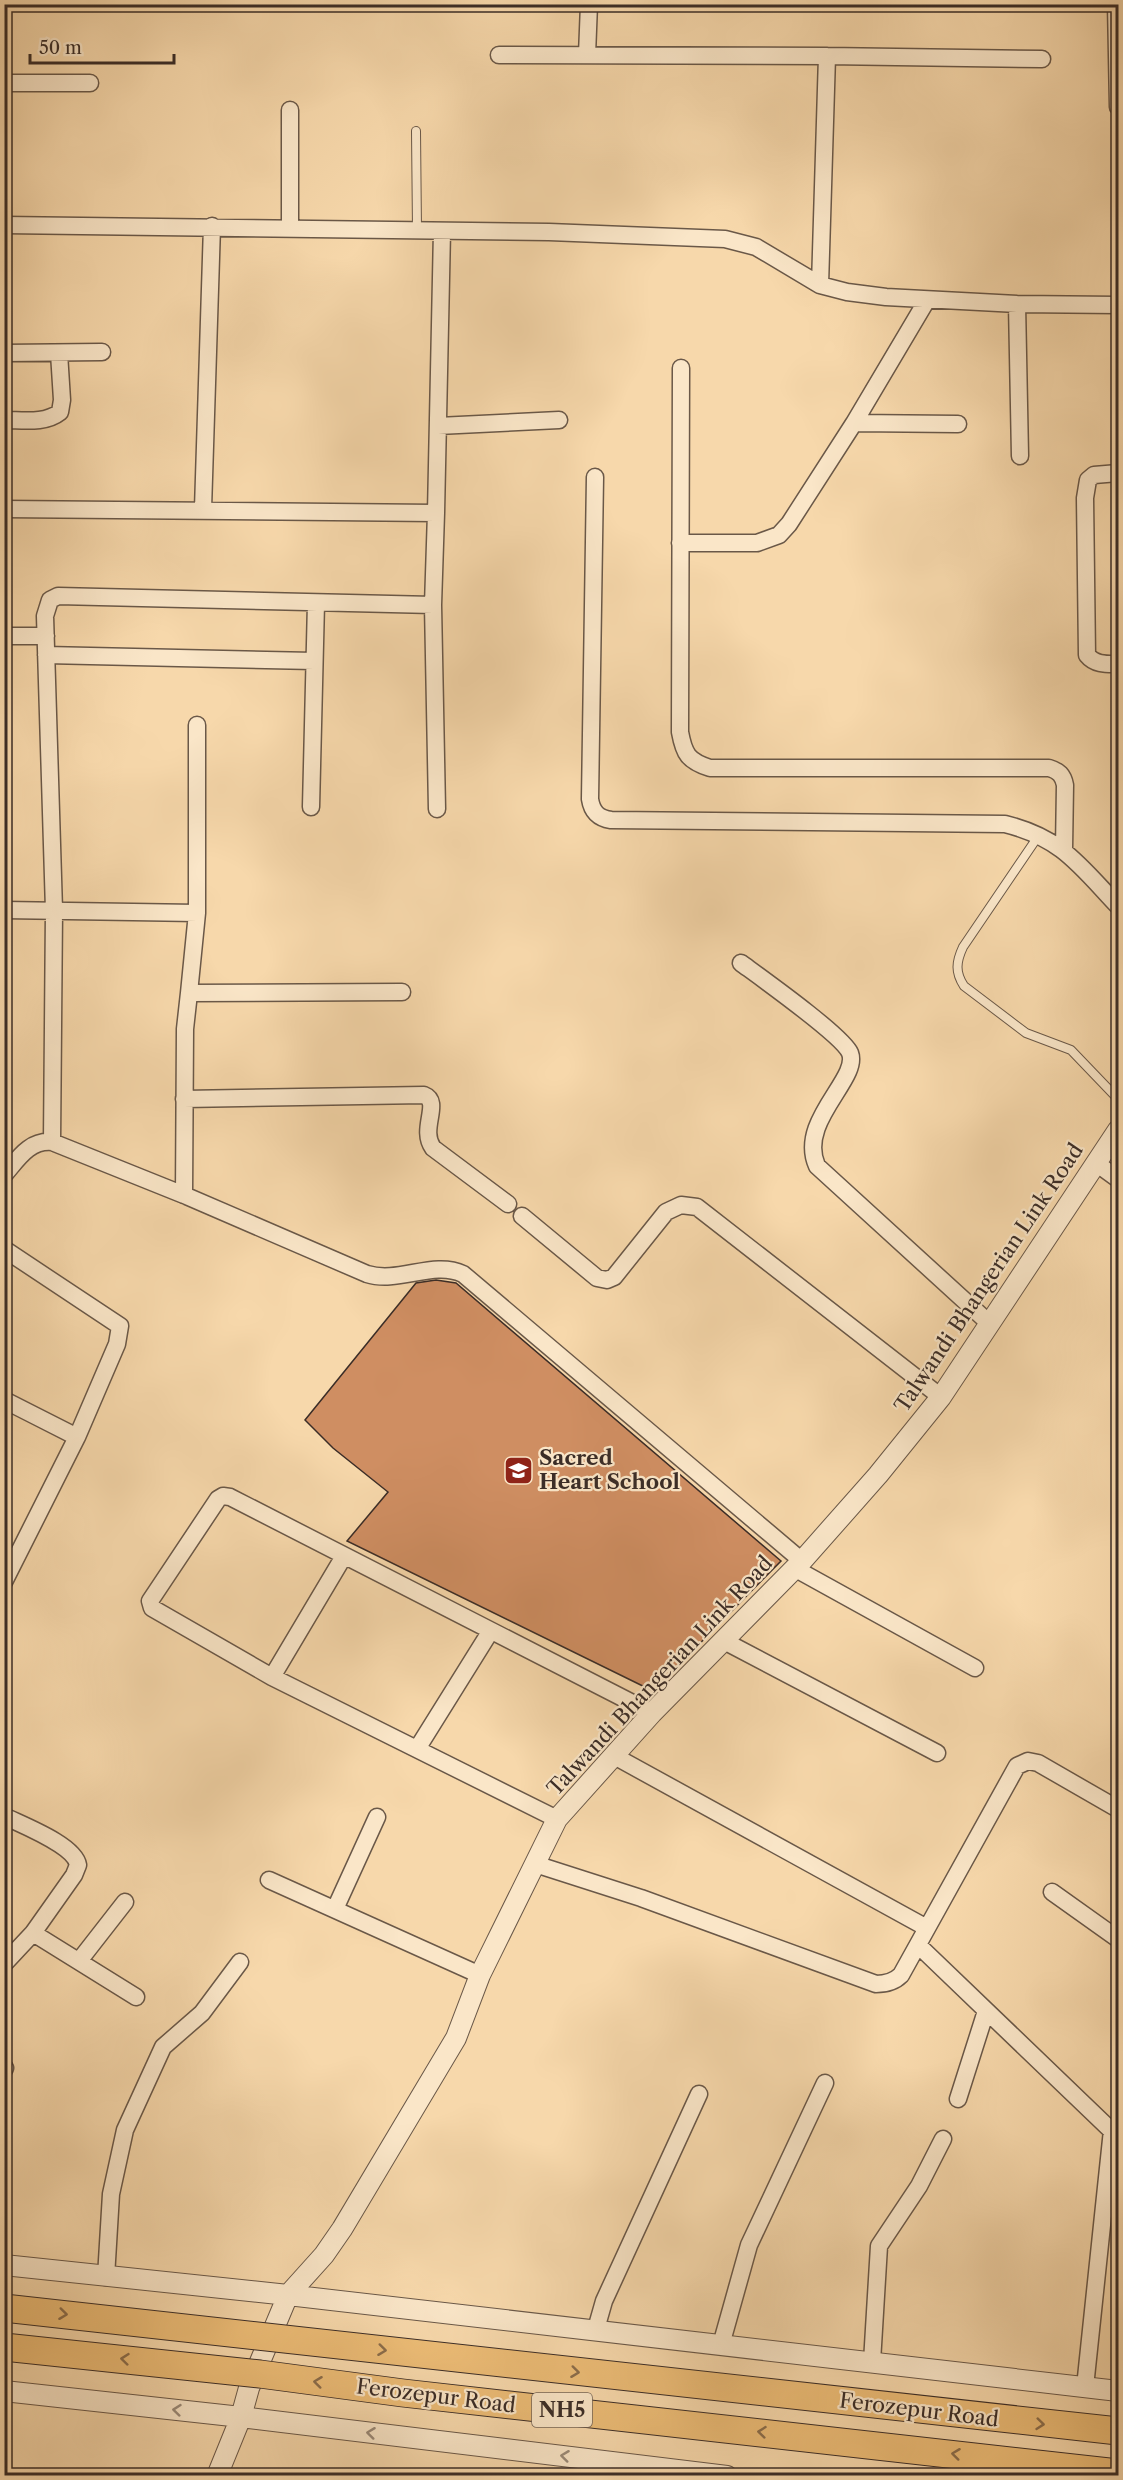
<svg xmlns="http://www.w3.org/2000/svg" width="1123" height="2480" font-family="'Libre Caslon Text',serif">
	<rect width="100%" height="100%" fill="#f7d8ab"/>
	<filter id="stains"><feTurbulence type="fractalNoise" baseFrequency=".00333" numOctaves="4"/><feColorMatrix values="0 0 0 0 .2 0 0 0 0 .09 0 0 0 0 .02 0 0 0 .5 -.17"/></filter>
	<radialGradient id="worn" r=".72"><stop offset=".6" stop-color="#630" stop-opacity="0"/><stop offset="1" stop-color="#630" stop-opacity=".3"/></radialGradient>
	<path fill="#cf8e62" stroke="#3b2d27" stroke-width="1.5" d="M436,1280L456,1283L781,1561L653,1691L347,1541L388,1492L333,1448L305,1420L416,1283Z"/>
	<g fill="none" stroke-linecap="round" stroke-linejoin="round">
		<defs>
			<path id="service" d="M416,131L417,230
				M1039,835L963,947C956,962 955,972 964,986L1026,1033L1071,1050L1118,1099"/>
			<path id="minor" d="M1116,4L1118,107
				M499,55L827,56L1042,59
				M587,55L589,4
				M4,83H90
				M290,110V228
				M4,225L549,232L725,239L756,247L820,285L847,292L886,297L1017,304L1118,305
				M820,285L827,56
				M1017,304L1020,456
				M4,353L102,352
				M681,368L680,732C684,754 688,761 710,768H1049C1059,771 1063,775 1065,785L1064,849
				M4,420C23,420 45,424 60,412L62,400L59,353
				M854,423L958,424
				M438,426L559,420
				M1118,473L1094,475L1088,480L1085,498L1087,655C1095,665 1107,664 1118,664
				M595,477L590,799C592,812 598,818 611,820L1005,824C1062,838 1080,866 1118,906
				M4,509L436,513L433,605L437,809
				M203,509L212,226
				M436,513L442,231
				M680,543H757L779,535L789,524L854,423L927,300
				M4,636H46
				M46,655L314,661
				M311,807L316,603
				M4,910L197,913V725
				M741,963C760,977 843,1036 850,1053C860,1079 797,1121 817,1166L989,1323
				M189,993L197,913
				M184,1099L424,1095C442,1102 419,1129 433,1148L508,1204
				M52,1142L54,910L45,616L50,600L58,596L433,605
				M1096,1163L1118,1179
				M4,1175C18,1159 29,1140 52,1142L184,1195L367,1274C399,1284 433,1260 463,1274L802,1561
				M184,1195L185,1029L189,993L402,992
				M522,1216L597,1278L607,1280L614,1277L666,1212L681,1205L697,1207L941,1397
				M4,1249L120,1326L117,1344L77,1437
				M4,1400L77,1437L4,1582
				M794,1568L975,1668
				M724,1641L937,1753
				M272,1677L344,1556
				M417,1749L490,1632
				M616,1757L927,1928
				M4,1816C22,1825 75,1845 78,1865L74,1875L33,1933L4,1964
				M557,1819L272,1677L152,1608L150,1601L218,1499L223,1496L230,1497L652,1713
				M535,1864L641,1898L876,1984C886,1984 894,1982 901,1975L1017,1766L1028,1761L1038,1763L1118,1809
				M269,1880L480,1975
				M1052,1892L1118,1939
				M335,1909L377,1817
				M33,1933L136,1997
				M918,1945L1118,2137
				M79,1961L125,1902
				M4,2070L5,2068
				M958,2099L986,2011
				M106,2277L111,2194L125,2130L163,2047L202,2013L240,1962
				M596,2329L604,2301L699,2094
				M721,2345L749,2245L825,2083
				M872,2362L879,2246L919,2186L943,2139
				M1085,2387L1112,2130L1117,2124"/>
			<path id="tertiary" d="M4,2265L288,2295L1118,2391
				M4,2391L241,2417L727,2476
				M217,2476L241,2417L249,2388L288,2295L324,2255L342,2229L456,2038L480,1975L557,1819L652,1713L802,1561L878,1475L941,1397L1118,1130"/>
		</defs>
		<use href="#service" stroke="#6a5848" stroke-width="10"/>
		<use href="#minor" stroke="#6a5848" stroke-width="19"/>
		<use href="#tertiary" stroke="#6a5848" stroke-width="22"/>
		<use href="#service" stroke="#fae6c8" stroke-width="8"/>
		<use href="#minor" stroke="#fae6c8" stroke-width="16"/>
		<use href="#tertiary" stroke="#fae6c8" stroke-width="20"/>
		<defs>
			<path id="trunk-bridge" d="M4,2308L1118,2431
				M4,2347L260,2374L403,2393L1118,2473"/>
		</defs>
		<use href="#trunk-bridge" stroke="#3b2d27" stroke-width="29" stroke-linecap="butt"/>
		<use href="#trunk-bridge" stroke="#ecbc76" stroke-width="27"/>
	</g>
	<defs><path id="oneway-chevron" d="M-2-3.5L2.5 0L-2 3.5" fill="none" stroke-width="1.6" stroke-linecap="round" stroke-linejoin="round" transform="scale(1.5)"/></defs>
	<g stroke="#8b6d4b">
		<use href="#oneway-chevron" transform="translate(63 2314) rotate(7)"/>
		<use href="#oneway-chevron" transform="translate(382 2350) rotate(7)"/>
		<use href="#oneway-chevron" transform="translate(125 2359) rotate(-174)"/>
		<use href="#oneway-chevron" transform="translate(575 2372) rotate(7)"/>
		<use href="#oneway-chevron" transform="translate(318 2382) rotate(-173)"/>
		<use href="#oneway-chevron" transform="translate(1040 2424) rotate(6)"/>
		<use href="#oneway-chevron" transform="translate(762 2432) rotate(-174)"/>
		<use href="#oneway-chevron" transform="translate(956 2454) rotate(-173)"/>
	</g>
	<g stroke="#9a8a78">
		<use href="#oneway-chevron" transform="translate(177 2410) rotate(-174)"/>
		<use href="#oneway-chevron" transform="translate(371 2433) rotate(-173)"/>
		<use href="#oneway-chevron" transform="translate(565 2456) rotate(-173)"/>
	</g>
	<defs>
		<symbol id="school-square" viewBox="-11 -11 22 22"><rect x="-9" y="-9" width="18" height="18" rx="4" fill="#8f2418" stroke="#fae6c8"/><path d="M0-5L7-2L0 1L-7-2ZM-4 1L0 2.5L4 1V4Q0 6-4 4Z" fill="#fff"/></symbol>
	</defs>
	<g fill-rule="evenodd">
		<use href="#school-square" x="502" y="1454" width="33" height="33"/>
	</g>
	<g text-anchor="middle" stroke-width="4.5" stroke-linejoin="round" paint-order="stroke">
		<rect fill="#fae6c8" stroke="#746457" stroke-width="1.5" x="532" y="2393" width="60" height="34" rx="4.5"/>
		<g font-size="20" font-weight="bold" fill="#3b2d27">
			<text x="562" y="2417">NH5</text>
		</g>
		<g font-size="21" fill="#3b2d27" stroke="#fae6c8">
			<text transform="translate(989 1278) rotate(-56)" y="7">Talwandi Bhangerian Link Road</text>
			<text transform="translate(660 1676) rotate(-47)" y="7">Talwandi Bhangerian Link Road</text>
			<text transform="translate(436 2396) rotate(7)" y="7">Ferozepur Road</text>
			<text transform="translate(919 2410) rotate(7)" y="7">Ferozepur Road</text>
		</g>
		<g font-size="21" font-weight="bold" fill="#3b2d27" stroke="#fae6c8" text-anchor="start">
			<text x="539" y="1465">Sacred<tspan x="539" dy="24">Heart School</tspan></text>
		</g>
	</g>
	<rect width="1123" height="2480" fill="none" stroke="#f7d8ab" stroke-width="24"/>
	<rect x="6" y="6" width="1111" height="2468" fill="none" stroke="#3b2d27" stroke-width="3"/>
	<rect x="12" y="12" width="1099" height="2456" fill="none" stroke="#3b2d27" stroke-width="1.5"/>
	<path d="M30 54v9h144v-9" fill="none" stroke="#3b2d27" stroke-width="3"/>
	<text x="39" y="54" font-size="18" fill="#3b2d27" stroke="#fae6c8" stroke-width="4.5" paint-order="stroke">50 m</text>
	<rect width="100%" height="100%" filter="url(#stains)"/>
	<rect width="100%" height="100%" fill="url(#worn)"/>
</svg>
